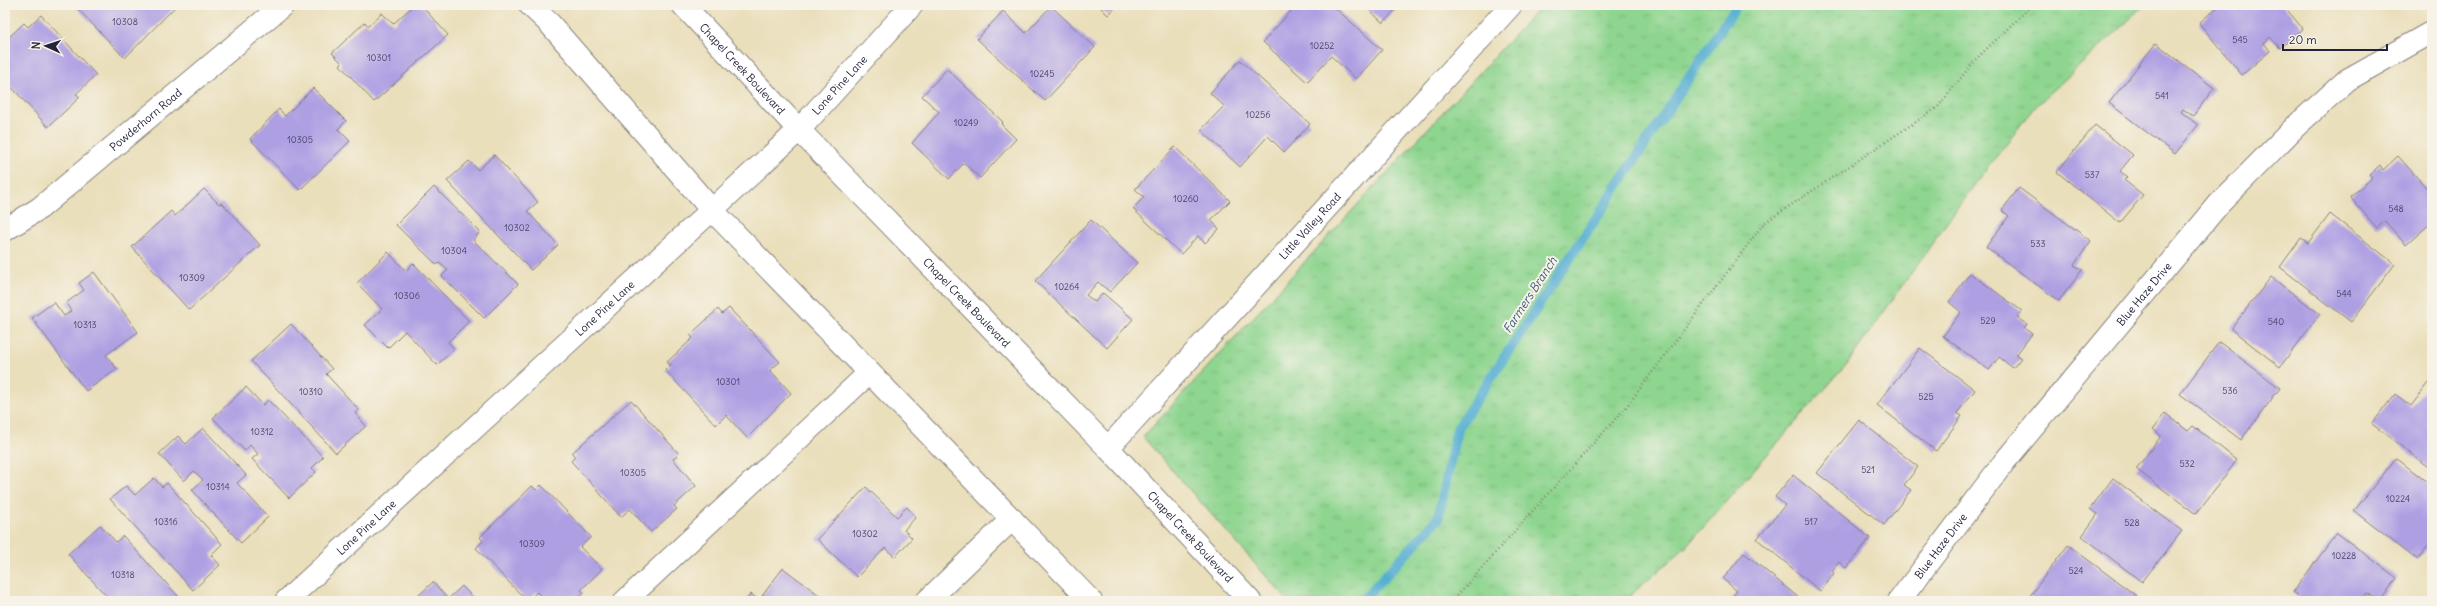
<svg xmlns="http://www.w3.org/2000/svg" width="2437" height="606" font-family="Delius,sans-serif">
	<defs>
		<pattern id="grass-tufts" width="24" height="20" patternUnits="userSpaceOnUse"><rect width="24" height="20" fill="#8ed58f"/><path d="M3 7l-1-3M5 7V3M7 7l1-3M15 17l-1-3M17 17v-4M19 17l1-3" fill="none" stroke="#7ab77c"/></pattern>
	</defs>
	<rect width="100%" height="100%" fill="#f7f3e8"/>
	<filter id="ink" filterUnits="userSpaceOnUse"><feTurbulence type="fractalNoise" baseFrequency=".025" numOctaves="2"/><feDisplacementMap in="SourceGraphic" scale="8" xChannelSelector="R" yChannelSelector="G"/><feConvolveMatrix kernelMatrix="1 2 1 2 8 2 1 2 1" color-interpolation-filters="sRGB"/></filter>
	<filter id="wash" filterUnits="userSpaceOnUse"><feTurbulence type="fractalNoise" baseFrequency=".012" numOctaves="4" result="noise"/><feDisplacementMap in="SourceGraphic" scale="16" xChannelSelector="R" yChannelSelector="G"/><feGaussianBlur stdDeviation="0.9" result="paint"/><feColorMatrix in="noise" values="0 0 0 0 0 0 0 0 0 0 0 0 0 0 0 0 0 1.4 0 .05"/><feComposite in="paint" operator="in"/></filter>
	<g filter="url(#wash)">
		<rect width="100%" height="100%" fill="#eadfbb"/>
		<path fill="url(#grass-tufts)" stroke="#587c65" d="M1542,5H2145L2032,110L1960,204L1847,364L1686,547L1624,601H1288L1143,437Z"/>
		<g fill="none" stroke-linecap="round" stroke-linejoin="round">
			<path stroke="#54aed2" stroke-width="10" d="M1362,601L1438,519L1457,429L1737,5"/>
		</g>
		<g id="blocks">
			<path fill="#ae9fe3" d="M74,5H177L125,58Z
				M414,5H421L448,35L374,102L340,65L342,63L332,53L365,22L368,26L382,13L393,24Z
				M1098,5H1118L1108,15Z
				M1284,5H1332L1382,50L1356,79L1331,56L1307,82L1263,42L1291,11Z
				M1364,5H1400L1383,23Z
				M2220,5H2283L2303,29L2280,48L2270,37L2264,43L2270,51L2242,75L2199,23Z
				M1051,6L1095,47L1045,101L977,39L1003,11L1026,33Z
				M41,15L96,75L76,94L80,97L48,127L5,80V41L24,23L28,27Z
				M2156,43L2214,88L2193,116L2183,109L2181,112L2198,125L2175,154L2109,103Z
				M1240,60L1310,124L1284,152L1268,136L1240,167L1201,130L1224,106L1210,93Z
				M947,69L1003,122L1001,124L1016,139L980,178L964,163L949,179L912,143L939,112L922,96Z
				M313,88L346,121L338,129L350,141L300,190L250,139L279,109L285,116Z
				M2095,125L2133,155L2120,171L2127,177L2124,180L2143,195L2120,223L2057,172Z
				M1175,147L1230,201L1211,220L1219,229L1205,243L1198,236L1181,254L1133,209L1144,197L1135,189Z
				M494,155L538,202L527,211L558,245L531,270L447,181L469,161L478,170Z
				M2398,156L2432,194V222L2406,245L2385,221L2377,228L2350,197L2372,178L2369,175L2380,165L2383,170Z
				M434,187L480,232L473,240L518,284L484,318L442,276L448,270L439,263L437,265L396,225Z
				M2019,188L2091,241L2074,265L2082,270L2059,301L1986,247L2009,216L2002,210Z
				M204,189L219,204L222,203L260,245L189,310L132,247L171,211L175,216Z
				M2330,214L2395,264L2351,322L2280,267L2301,238L2308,243Z
				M1091,220L1137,263L1110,292L1098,282L1086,295L1095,302L1103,293L1133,319L1107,348L1035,281Z
				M388,252L406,271L413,263L469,321L448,342L454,349L437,365L405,331L388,348L365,325L382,309L357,283Z
				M94,272L138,332L106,355L117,369L86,391L32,318L54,302L64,316L71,311L66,303L84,290L79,283Z
				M1970,273L2022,311L2017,317L2027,324L2024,328L2032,334L2016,355L2021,358L2013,368L1999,357L1989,370L1943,336L1961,312L1949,302Z
				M2271,277L2320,314L2280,367L2231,329Z
				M729,308L780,362L770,370L791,393L747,438L726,415L716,425L665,370L671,365L667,362L693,338L690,335L718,309L722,314Z
				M291,324L332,369L326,374L359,410L355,413L366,426L336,453L251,361Z
				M2219,342L2280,388L2241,440L2180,394Z
				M1920,348L1975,390L1957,413L1962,416L1936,451L1877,405Z
				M2429,383L2432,385V470L2372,424L2395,394L2411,406Z
				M246,387L263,405L268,400L323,457L312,468L316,472L289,498L252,459L258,454L250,445L245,451L213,418Z
				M631,400L679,454L673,459L696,486L674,506L677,509L651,532L630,509L621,517L571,461L575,457L572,453Z
				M2165,413L2188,431L2193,426L2237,460L2196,514L2136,469L2161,436L2153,429Z
				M1859,420L1918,467L1904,485L1911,490L1884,525L1817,473Z
				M203,428L246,475L237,483L268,517L241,543L192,490L203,480L194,471L184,481L159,454L178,436L186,444Z
				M2396,458L2432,486V541L2417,560L2354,511Z
				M1793,475L1870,538L1846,568L1839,562L1832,571L1834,573L1820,591L1757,539L1785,505L1775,497Z
				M154,478L162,487L167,483L222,544L211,555L220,565L193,590L110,499L126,486L135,495Z
				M2113,478L2182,531L2142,582L2082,536L2098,514L2090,509Z
				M541,485L591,537L580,547L602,569L581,590L584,593L575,601H546L537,592L527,601L476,548L483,541L480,537L532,486L536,490Z
				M866,487L897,517L907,507L916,517L904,530L912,538L895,557L885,548L857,577L817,539Z
				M100,525L116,542L123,536L178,596L173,601H111L68,554Z
				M2337,533L2397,578L2380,601L2367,593L2362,601H2304L2293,592Z
				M2068,545L2138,597L2135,601H2034L2029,597Z
				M1744,553L1799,598L1796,601H1729L1737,591L1723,579Z
				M783,568L827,601H745L751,594L759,600Z
				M433,582L448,599L462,586L476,601H413Z"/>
		</g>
	</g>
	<g filter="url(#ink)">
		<use href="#blocks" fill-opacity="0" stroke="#86807b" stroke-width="1"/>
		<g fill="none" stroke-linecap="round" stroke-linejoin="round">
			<defs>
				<g id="minor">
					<path id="s1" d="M5,230L40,208L283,5"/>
					<path id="s2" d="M1108,448L1511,5"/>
					<path id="s3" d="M286,601L799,130L912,5"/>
					<path d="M625,601L869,373"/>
					<path d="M927,601L1012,519"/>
					<path id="s4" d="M1899,601L2005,461L2219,204L2296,126L2347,80L2432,32"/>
				</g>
				<g id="major">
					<path d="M530,5L550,24L711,209L1091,601"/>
					<path id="s5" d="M683,5L799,130L1108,448L1250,601"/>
				</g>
			</defs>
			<use href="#minor" stroke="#86807b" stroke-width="24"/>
			<use href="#major" stroke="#86807b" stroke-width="24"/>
			<path stroke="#86807b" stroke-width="2.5" stroke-dasharray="1 3" stroke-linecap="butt" d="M1452,601L1627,406L1764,223L1938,107L1975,60L2032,5"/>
			<use href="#minor" stroke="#fff" stroke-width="22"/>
			<use href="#major" stroke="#fff" stroke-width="22"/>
		</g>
	</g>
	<g text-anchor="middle" stroke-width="4" stroke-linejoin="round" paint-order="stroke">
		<g font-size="9" fill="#454165">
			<text x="125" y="25">10308</text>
			<text x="2240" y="43">545</text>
			<text x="1322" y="49">10252</text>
			<text x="379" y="61">10301</text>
			<text x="1042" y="77">10245</text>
			<text x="2162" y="99">541</text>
			<text x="1258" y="118">10256</text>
			<text x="966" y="126">10249</text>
			<text x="300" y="143">10305</text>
			<text x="2092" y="178">537</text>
			<text x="1186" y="202">10260</text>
			<text x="2396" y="212">548</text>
			<text x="517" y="231">10302</text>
			<text x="2038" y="247">533</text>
			<text x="454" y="254">10304</text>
			<text x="192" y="281">10309</text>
			<text x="1067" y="290">10264</text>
			<text x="2344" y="297">544</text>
			<text x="407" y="299">10306</text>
			<text x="1988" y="324">529</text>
			<text x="2276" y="325">540</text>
			<text x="85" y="328">10313</text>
			<text x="728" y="385">10301</text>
			<text x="2230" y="394">536</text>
			<text x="311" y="395">10310</text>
			<text x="1926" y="400">525</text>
			<text x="262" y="435">10312</text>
			<text x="2187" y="467">532</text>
			<text x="1868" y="473">521</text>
			<text x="633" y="476">10305</text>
			<text x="218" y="490">10314</text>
			<text x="2398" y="502">10224</text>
			<text x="166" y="525">10316</text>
			<text x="1811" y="525">517</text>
			<text x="2132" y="526">528</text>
			<text x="865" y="537">10302</text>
			<text x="532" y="547">10309</text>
			<text x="2344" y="559">10228</text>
			<text x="2076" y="574">524</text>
			<text x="123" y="578">10318</text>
		</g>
		<g font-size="11" fill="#22223b" stroke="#f7f3e8">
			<text dy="4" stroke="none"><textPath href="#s5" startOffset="87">Chapel Creek Boulevard</textPath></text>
			<text dy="4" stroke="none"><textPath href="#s3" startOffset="757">Lone Pine Lane</textPath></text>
			<text dy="4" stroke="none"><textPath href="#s1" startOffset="179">Powderhorn Road</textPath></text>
			<text dy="4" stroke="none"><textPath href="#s2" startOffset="300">Little Valley Road</textPath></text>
			<text dy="4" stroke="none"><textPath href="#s4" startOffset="393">Blue Haze Drive</textPath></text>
			<text dy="4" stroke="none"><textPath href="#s5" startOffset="411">Chapel Creek Boulevard</textPath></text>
			<text dy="4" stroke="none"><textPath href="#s3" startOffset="433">Lone Pine Lane</textPath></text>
			<text dy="4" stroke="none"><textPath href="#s3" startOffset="109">Lone Pine Lane</textPath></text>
			<text dy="4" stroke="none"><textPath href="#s5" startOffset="735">Chapel Creek Boulevard</textPath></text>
			<text dy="4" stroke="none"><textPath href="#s4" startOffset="69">Blue Haze Drive</textPath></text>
		</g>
		<g font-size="12" font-style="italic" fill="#365a77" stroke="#f7f3e8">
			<text transform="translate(1530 295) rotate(-57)" y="4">Farmers Branch</text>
		</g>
	</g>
	<rect width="2437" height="606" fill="none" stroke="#f7f3e8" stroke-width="20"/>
	<g transform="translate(46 46) rotate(273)" stroke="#f7f3e8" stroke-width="3" paint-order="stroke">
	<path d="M0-3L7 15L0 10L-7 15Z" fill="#22223b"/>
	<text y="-6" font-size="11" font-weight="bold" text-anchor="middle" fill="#22223b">N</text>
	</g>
	<path d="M2283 44v6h104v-6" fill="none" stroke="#22223b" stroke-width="2"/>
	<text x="2289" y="44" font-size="12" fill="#22223b" stroke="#f7f3e8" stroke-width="3" paint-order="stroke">20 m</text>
</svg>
